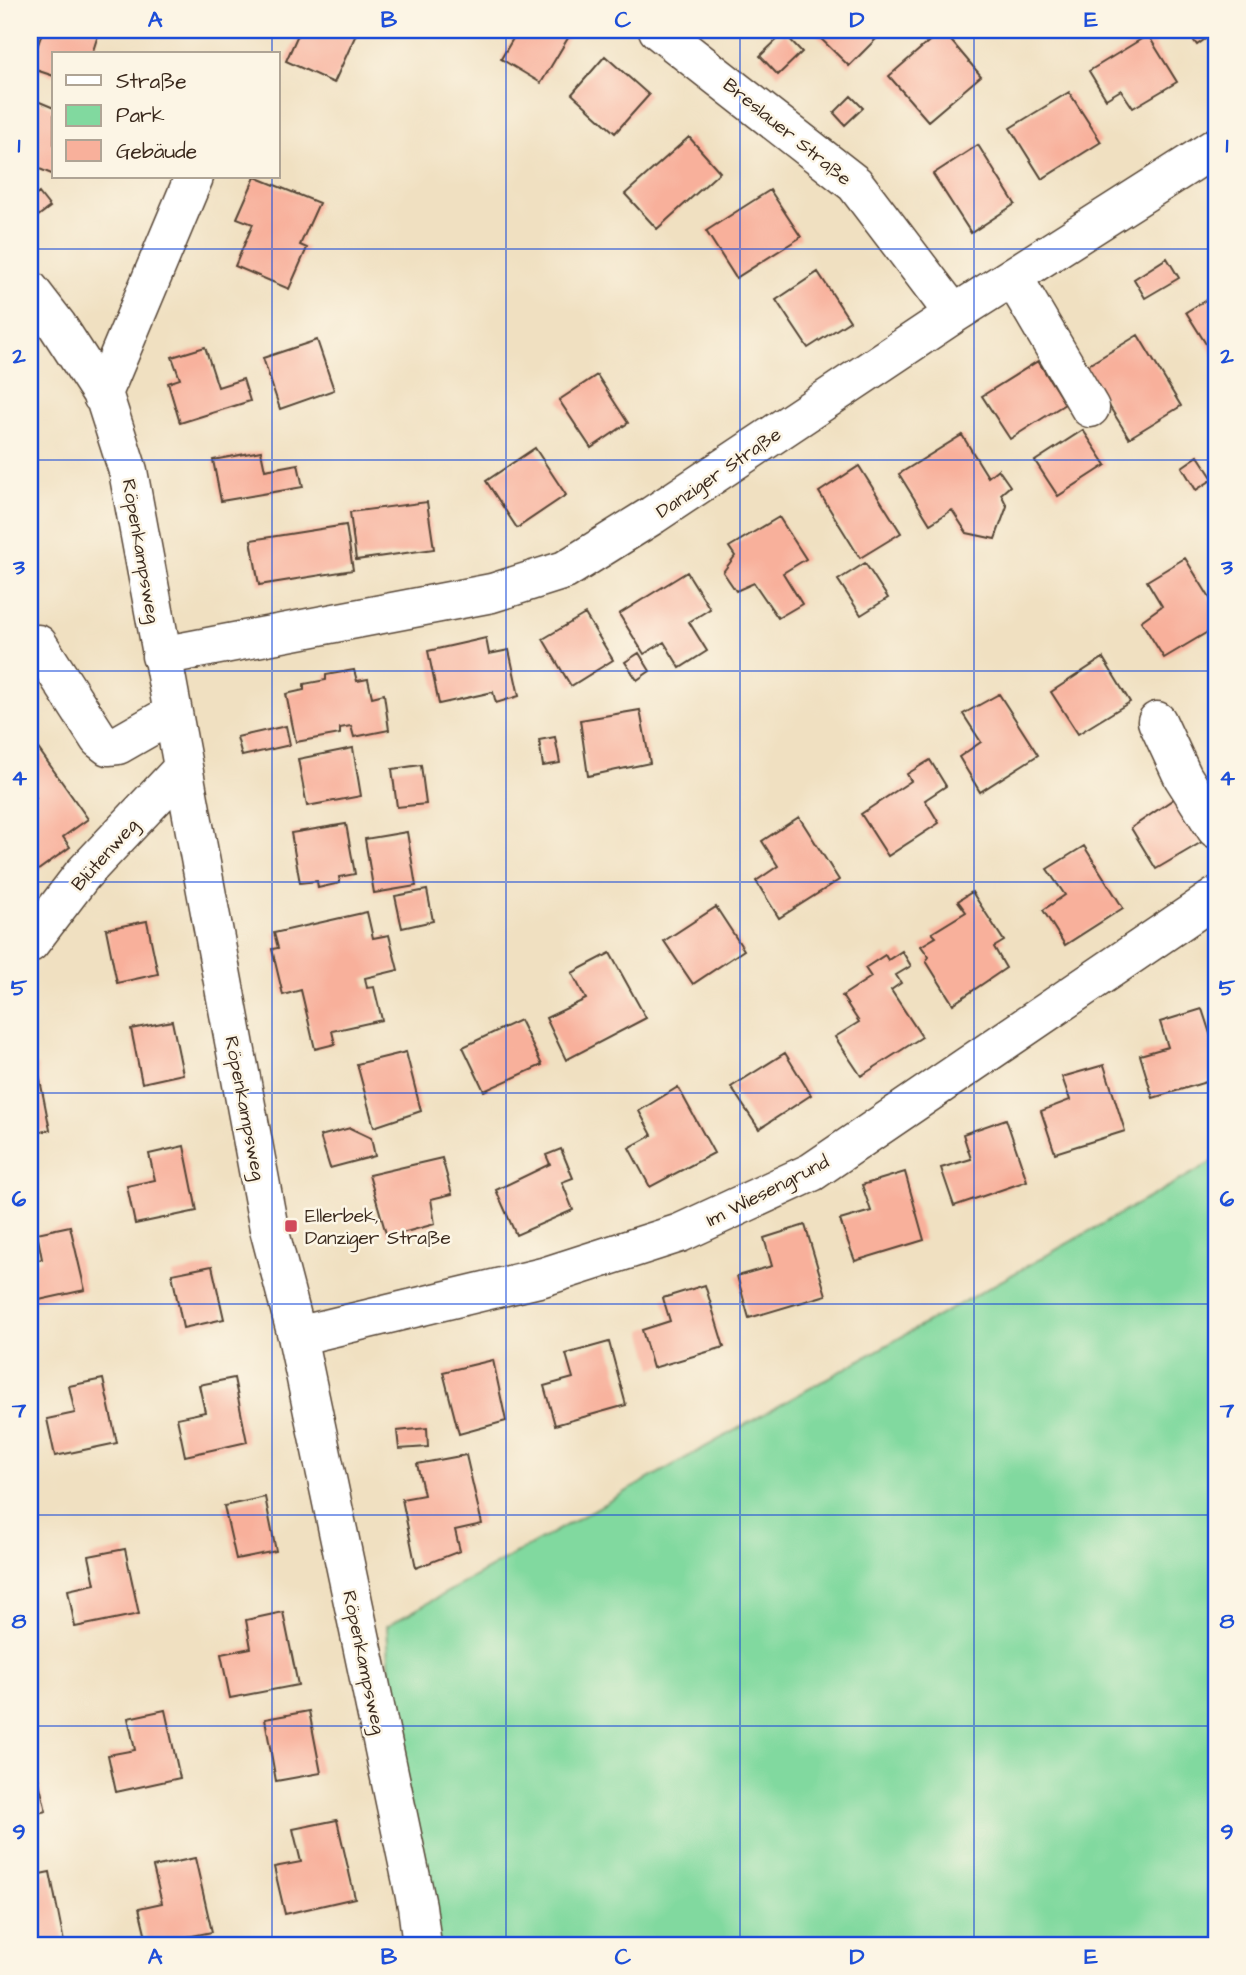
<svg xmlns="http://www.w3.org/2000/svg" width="1246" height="1975" font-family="'Architects Daughter',sans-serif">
	<rect width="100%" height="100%" fill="#fcf5e5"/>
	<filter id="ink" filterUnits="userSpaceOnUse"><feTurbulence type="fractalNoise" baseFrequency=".0143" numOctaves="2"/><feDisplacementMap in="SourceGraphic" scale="14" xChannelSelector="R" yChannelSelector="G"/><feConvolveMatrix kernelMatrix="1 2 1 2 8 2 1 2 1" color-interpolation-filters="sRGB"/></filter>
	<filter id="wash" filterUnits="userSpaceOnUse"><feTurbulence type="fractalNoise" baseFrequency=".00686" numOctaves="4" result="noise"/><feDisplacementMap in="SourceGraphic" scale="28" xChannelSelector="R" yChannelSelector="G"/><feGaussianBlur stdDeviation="1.57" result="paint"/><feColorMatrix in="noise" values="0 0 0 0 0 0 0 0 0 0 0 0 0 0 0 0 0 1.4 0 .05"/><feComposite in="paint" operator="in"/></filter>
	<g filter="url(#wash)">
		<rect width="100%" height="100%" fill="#f0e0c1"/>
		<path fill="#81d99f" stroke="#5e825e" stroke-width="2" d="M1216,1160V1945H433L405,1930L387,1626Z"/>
		<g id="blocks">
			<path fill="#f8b09b" d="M43,30H92L99,32L92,54H54V76L30,68Z
				M300,30H358L334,83L286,61Z
				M518,30H554L568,38L541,83L501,59Z
				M812,30H885L849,66Z
				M942,30L981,76L928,121L889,76Z
				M1186,30H1216V31L1197,45Z
				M784,33L802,52L778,75L760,56Z
				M1148,35L1177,82L1133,108L1121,90L1106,99L1089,71Z
				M605,56L649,95L615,133L572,94Z
				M1069,92L1101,142L1042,179L1010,128Z
				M851,96L863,108L845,125L834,113Z
				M30,98L54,108V175L30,165Z
				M689,137L720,172L657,229L625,194Z
				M978,145L1015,204L971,233L933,174Z
				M255,177L319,203L300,245L307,248L289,289L235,266L253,224L237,218Z
				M770,190L801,237L736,278L706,231Z
				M39,193L50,207L38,216L30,206V200Z
				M1167,258L1179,278L1145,298L1134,279Z
				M818,272L850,321L808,348L776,300Z
				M1216,294V360L1186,312Z
				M1138,335L1181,406L1129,438L1085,367Z
				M317,340L334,390L280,409L263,358Z
				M205,347L218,387L243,379L250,401L180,423L168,383L180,379L172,357Z
				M1038,361L1065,404L1010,439L982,396Z
				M597,375L628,423L591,448L559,400Z
				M1083,430L1106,465L1058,496L1035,461Z
				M962,435L988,477L998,469L1010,486L1001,494L1007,506L995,539L967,533L952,510L930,524L899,474Z
				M535,448L566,495L517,528L486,481Z
				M261,451L265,470L298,464L303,487L221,501L213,460Z
				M1198,456L1213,479L1196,490L1182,467Z
				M859,466L901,533L860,558L819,492Z
				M427,502L434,549L356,560L350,512Z
				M779,517L806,559L783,573L802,604L778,618L754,583L736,591L723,572L735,556L729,547Z
				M346,525L353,570L259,585L251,540Z
				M1185,558L1216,608V627L1164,658L1141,621L1162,606L1147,581Z
				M865,563L888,598L861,615L838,580Z
				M687,572L710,609L689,622L707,651L680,668L664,642L644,654L619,614Z
				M585,614L613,660L571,686L543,639Z
				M486,638L489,654L509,650L519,696L496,703L493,692L439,704L428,651Z
				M639,653L650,671L637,680L625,662Z
				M1103,658L1130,702L1078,734L1051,692Z
				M354,670L357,681L368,679L372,697L384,694L389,730L354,737L351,726L340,728V734L296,742L286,694L304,690V684L326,680V675Z
				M999,694L1038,755L980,792L959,757L981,742L963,714Z
				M640,710L650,763L588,776L580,720Z
				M286,726L290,745L242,756L237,737Z
				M30,737L88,819L63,837L70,847L30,876V802L36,798L30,790Z
				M555,737L560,763L543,766L539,740Z
				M353,748L361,796L307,806L298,759Z
				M930,760L946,786L925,800L939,823L888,856L861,814L911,781L907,774Z
				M421,765L426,804L397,807L392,769Z
				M1184,792L1212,836L1156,869L1131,828Z
				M799,817L839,880L779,918L756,881L778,866L762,841Z
				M346,824L355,874L339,877L340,883L318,888L317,881L300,883L291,833Z
				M407,832L416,886L374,893L365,839Z
				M1084,846L1123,908L1065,945L1043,910L1065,895L1047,869Z
				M427,890L433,921L402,928L395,896Z
				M972,892L1004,941L994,947L1006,968L953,1004L926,961L929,957L921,946L936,937L932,933L966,912L958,901Z
				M716,907L744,950L693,984L664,941Z
				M367,912L373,938L389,935L398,970L365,978L367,988L374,987L382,1020L332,1031L335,1044L315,1049L301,990L283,995L272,949L278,948L274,933Z
				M147,921L158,974L117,983L106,929Z
				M902,951L911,966L896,975L901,983L891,990L922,1037L861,1076L835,1037L859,1022L842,996L871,977L865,968L885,955L888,960Z
				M610,953L646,1018L566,1060L546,1018L586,999L572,973Z
				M1202,1009L1216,1052V1079L1153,1098L1140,1055L1168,1047L1160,1022Z
				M520,1020L542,1065L484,1091L463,1047Z
				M172,1021L183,1074L142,1083L131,1029Z
				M406,1052L421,1111L374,1127L357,1064Z
				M785,1053L811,1095L759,1129L731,1087Z
				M37,1065L50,1130L30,1134V1066Z
				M1104,1065L1125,1131L1055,1153L1041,1111L1070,1100L1062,1077Z
				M678,1087L714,1153L650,1187L629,1148L652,1135L639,1111Z
				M1006,1119L1027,1181L954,1206L941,1168L971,1159L963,1134Z
				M350,1128L371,1138L375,1156L330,1168L320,1136Z
				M184,1146L197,1211L135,1224L127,1186L155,1180L149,1154Z
				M561,1149L573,1178L562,1182L573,1210L516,1235L496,1190L550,1164L546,1155Z
				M442,1158L452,1194L431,1199L435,1224L387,1237L369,1175Z
				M905,1172L924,1240L855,1261L840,1220L871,1211L862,1185Z
				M805,1225L826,1295L749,1318L737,1276L772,1266L764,1238Z
				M70,1226L85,1290L30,1302V1262L42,1259L37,1233Z
				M212,1266L224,1319L183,1328L172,1274Z
				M705,1285L724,1347L653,1368L642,1330L670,1321L663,1298Z
				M609,1342L626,1405L555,1425L544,1386L573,1378L566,1354Z
				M493,1360L506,1421L459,1434L443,1372Z
				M234,1378L247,1442L185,1456L177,1418L205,1412L199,1385Z
				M103,1379L117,1443L55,1456L47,1419L75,1413L69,1386Z
				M427,1428L428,1447L399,1449L397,1431Z
				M466,1455L482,1524L455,1530L460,1551L416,1568L402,1499L424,1495L417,1464Z
				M265,1497L276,1551L236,1559L224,1506Z
				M125,1549L139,1614L75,1627L68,1590L95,1584L89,1556Z
				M283,1612L298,1685L230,1698L221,1654L251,1648L246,1620Z
				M165,1710L180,1778L116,1792L108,1755L135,1750L128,1718Z
				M309,1711L321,1773L276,1781L265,1719Z
				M30,1745L46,1811L30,1815Z
				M337,1820L355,1898L285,1914L274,1867L301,1862L293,1829Z
				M195,1858L212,1932L148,1945L139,1908L162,1903L153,1867Z
				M50,1872L64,1942L30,1945V1876Z"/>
		</g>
	</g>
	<g filter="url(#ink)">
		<use href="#blocks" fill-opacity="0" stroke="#564536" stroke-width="2"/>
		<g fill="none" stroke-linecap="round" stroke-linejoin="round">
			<defs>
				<path id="minor" d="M658,30L855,184L954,314
					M1013,277L1090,408
					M30,290L57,325L105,399L128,471L269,1229L297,1336L417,1906L422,1945
					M102,396L194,177
					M38,644L99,739L108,746L118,745L172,714
					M161,656L492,593L565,570L653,515L954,314L1216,147
					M1157,721L1183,777L1216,829
					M30,943L82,875L182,769
					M297,1336L543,1277L680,1233L812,1172L1216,897"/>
			</defs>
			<use href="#minor" stroke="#564536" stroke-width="41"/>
			<use href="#minor" stroke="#fff" stroke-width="38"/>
		</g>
	</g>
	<path fill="none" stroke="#1d4ed8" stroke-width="2" stroke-opacity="0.55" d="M272,30V54M506,30V1945M740,30V1945M974,30V1945M272,177V1945M30,249H1216M30,460H1216M30,671H1216M30,882H1216M30,1093H1216M30,1304H1216M30,1515H1216M30,1726H1216"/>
	<rect fill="#d1495b" stroke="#fcf5e5" stroke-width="2.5" x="284" y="1219" width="14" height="14" rx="3.5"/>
	<g text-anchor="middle" stroke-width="5" stroke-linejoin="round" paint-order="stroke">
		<g font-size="19" fill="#3b2a1e" stroke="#fcf5e5">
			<text transform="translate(788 131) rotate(39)" y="7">Breslauer Straße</text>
			<text transform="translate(718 472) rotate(-34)" y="7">Danziger Straße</text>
			<text transform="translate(142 551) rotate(80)" y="7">Röpenkampsweg</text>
			<text transform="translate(104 854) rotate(-48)" y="7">Blütenweg</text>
			<text transform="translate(246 1108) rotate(79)" y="7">Röpenkampsweg</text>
			<text transform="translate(767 1190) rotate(-27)" y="7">Im Wiesengrund</text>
			<text transform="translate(365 1662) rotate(78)" y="7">Röpenkampsweg</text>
		</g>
		<g font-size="19" fill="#3b2a1e" stroke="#fcf5e5" text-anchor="start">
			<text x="305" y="1222">Ellerbek,<tspan x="305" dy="22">Danziger Straße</tspan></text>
		</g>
	</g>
	<rect width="1246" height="1975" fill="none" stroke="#fcf5e5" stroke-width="77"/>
	<rect x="52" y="52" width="228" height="126" fill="#fcf5e5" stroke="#afa495" stroke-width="2"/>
	<rect x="66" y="75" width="35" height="10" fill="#ffffff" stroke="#afa495" stroke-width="2"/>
	<text x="116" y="88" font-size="21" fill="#3b2a1e">Straße</text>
	<rect x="66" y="105" width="35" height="21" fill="#81d99f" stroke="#afa495" stroke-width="2"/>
	<text x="116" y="122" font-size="21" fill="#3b2a1e">Park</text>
	<rect x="66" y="140" width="35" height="21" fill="#f8b09b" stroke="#afa495" stroke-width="2"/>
	<text x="116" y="158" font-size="21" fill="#3b2a1e">Gebäude</text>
	<rect x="38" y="38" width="1170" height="1899" fill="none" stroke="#1d4ed8" stroke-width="2.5"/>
	<g font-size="23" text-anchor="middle" font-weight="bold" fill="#1d4ed8">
		<text x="155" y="27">A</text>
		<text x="389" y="27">B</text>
		<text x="623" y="27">C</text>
		<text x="857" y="27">D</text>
		<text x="1091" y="27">E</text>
		<text x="19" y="152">1</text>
		<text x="1227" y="152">1</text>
		<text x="19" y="363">2</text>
		<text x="1227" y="363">2</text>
		<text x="19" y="574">3</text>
		<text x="1227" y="574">3</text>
		<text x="19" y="785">4</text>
		<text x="1227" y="785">4</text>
		<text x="19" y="995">5</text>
		<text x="1227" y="995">5</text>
		<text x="19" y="1206">6</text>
		<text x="1227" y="1206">6</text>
		<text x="19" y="1417">7</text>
		<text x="1227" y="1417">7</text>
		<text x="19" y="1628">8</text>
		<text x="1227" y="1628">8</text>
		<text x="19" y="1839">9</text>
		<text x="1227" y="1839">9</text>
		<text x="155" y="1964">A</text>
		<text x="389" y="1964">B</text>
		<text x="623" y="1964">C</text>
		<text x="857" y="1964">D</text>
		<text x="1091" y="1964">E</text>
	</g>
</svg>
